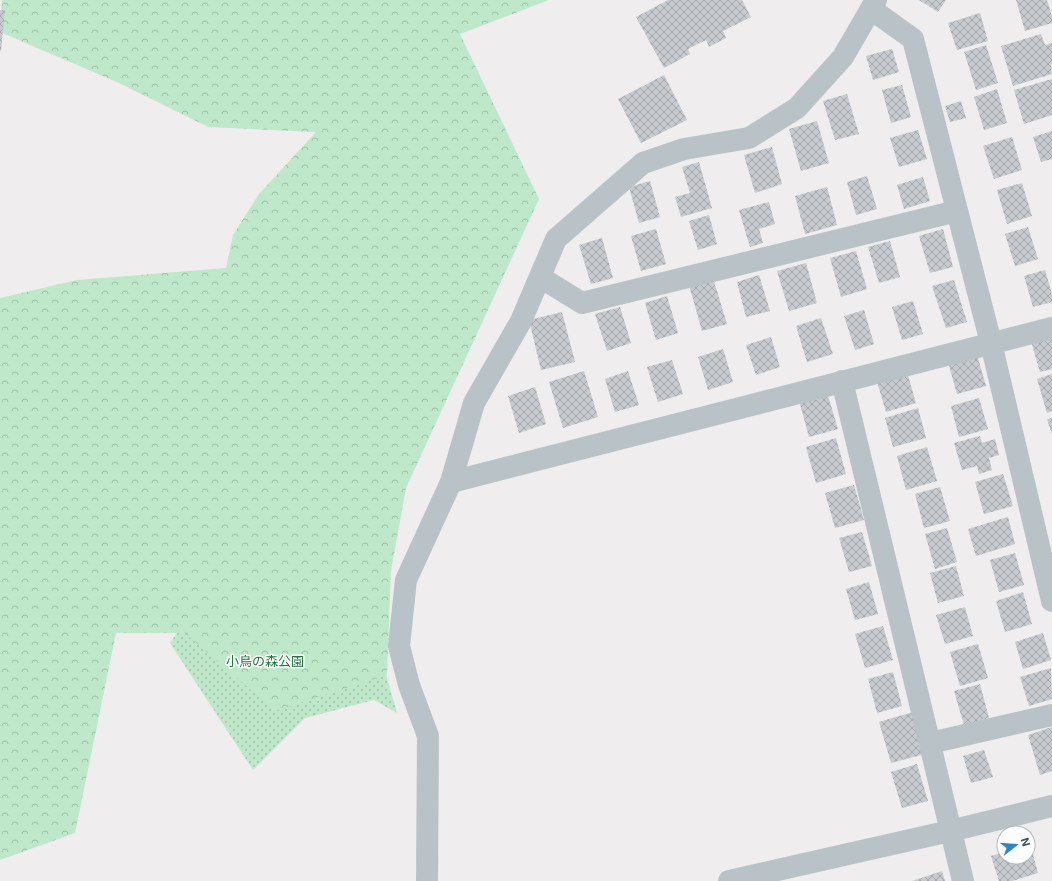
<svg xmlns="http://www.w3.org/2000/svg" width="1052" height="881" font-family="Inter,'Noto Sans JP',sans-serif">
	<defs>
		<pattern id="green-dots" width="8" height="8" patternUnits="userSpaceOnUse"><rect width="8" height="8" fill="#bfe8ca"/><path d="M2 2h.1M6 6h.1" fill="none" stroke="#9dbfa7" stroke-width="1.8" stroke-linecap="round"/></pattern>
		<pattern id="forest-crowns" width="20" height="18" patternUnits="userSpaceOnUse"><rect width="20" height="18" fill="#bfe8ca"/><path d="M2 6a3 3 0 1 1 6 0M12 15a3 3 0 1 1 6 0" fill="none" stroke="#9dbfa7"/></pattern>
		<pattern id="building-cross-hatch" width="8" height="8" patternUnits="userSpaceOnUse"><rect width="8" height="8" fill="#c7cacf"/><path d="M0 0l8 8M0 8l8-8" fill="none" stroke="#a3a7ab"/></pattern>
	</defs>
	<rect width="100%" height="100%" fill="#efeded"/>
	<path fill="url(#green-dots)" d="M197,605L374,632L397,713L374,700L305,718L253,770L170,643Z"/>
	<path fill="url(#forest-crowns)" d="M2,0H549L460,34L539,199L406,488L391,571L387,675L275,711L185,633H116L75,833L0,860V298L77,280L226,268L233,235L259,194L316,132L208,127L119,83L0,32Z"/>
	<path fill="url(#building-cross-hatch)" d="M668,0H742L751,17L723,31L726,38L709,47L706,40L688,49L690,54L664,68L636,17Z
		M919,0H946L938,12Z
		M1016,0H1047L1052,16V23L1025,31Z
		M0,10H5L1,51H0Z
		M980,13L988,41L957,50L948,23Z
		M1041,34L1045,45L1052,43V63L1051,64L1052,74L1013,86L1001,46Z
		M986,45L998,83L976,90L964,52Z
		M892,49L899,72L873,80L866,56Z
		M664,75L687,120L641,143L618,99Z
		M1052,79V115L1024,124L1014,90Z
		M902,85L911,117L891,123L882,90Z
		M997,89L1007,123L984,130L974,97Z
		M847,94L859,134L835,140L823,101Z
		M961,101L966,118L950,122L945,106Z
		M817,121L829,163L801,171L789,129Z
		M918,130L927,159L899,167L890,138Z
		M1052,131V159L1041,162L1033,137Z
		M1012,137L1022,170L994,179L983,146Z
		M772,147L782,184L755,193L744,155Z
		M699,162L712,208L681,217L675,197L690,193L682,167Z
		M867,176L877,209L856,215L847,182Z
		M923,177L930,201L904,209L897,185Z
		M650,181L660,217L639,223L629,187Z
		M1022,183L1032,216L1007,224L997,190Z
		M827,187L837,225L805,234L795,196Z
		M769,202L775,224L759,229L763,243L750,247L739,210Z
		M709,215L717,244L698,250L689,221Z
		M1028,227L1038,259L1015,266L1005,234Z
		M656,229L666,264L641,271L631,236Z
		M943,229L953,267L930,273L919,236Z
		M602,238L613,278L591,284L579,245Z
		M890,241L900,277L879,283L868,247Z
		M856,251L867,289L841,297L830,258Z
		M806,263L817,303L789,311L777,271Z
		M1045,270L1052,294V302L1033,307L1024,276Z
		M759,275L770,311L746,317L737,282Z
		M713,278L727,324L702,331L689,285Z
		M954,280L967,322L946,328L932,286Z
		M667,296L678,333L656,340L645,303Z
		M913,301L923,334L902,340L892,307Z
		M620,307L631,343L607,351L595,314Z
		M864,310L874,344L855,350L844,316Z
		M562,312L575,362L541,370L529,320Z
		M821,318L833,354L807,362L796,326Z
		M1052,331V369L1040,372L1030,338Z
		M771,337L780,367L756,375L746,345Z
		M723,349L733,382L708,390L698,357Z
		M976,351L986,386L957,394L947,359Z
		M672,360L683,394L658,402L647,367Z
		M906,369L916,403L886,412L876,378Z
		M584,371L598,417L563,428L549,382Z
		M628,371L639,405L615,412L605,379Z
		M1052,374V411L1047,413L1037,379Z
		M535,387L546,424L519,433L508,396Z
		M826,389L838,429L809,437L798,397Z
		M979,398L988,429L959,437L951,406Z
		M918,408L926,438L893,447L885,418Z
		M1052,418V435L1047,419Z
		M980,436L982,443L995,439L999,455L989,458L992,470L979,474L977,466L962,470L954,443Z
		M836,438L846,474L816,483L806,447Z
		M927,447L937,481L906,490L897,456Z
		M1003,474L1013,506L984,514L975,482Z
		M854,485L864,520L835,528L825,493Z
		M940,487L950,521L924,528L915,494Z
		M1008,517L1015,544L976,556L968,529Z
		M947,528L957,562L935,569L925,534Z
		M862,532L872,566L849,572L839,538Z
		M1015,553L1024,585L999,592L990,560Z
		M956,566L964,596L938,603L930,573Z
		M869,582L878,614L855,620L846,589Z
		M1023,592L1032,624L1005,632L996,601Z
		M965,607L973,636L945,644L936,615Z
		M883,626L893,660L865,668L855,634Z
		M1043,633L1051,660L1023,669L1015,642Z
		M978,644L988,678L960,686L950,652Z
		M1051,668L1052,699L1029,706L1020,677Z
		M893,672L902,706L877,713L868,679Z
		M980,684L989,718L964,725L954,691Z
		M913,712L925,754L891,763L879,722Z
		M1052,727V771L1040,775L1028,735Z
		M984,750L993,777L971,783L963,756Z
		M917,764L928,801L902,808L891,772Z
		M1030,844L1038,873L1012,881H999L991,856L1004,852V857H1028V845Z
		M942,871L945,881H912Z"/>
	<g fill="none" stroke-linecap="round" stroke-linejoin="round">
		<path stroke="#b9c3c7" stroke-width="22" d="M871,9L913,39L991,343L1052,601
			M540,277L582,303L957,211
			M842,381L963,881
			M451,482L1052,328
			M930,743L1052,715
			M427,881L428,736L409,685L399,646L406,580L451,482L474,403L521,321L556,239L643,163L684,149L749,138L797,108L843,57L876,0
			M729,881L950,831L1052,806"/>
	</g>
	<g text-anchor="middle" stroke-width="3" stroke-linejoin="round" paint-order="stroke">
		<g font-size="13" fill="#21703e" stroke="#fff">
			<text x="265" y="666">小鳥の森公園</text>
		</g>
	</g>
	<g transform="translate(1016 845) rotate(73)"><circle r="19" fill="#ffffff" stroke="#b5babc"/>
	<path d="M0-3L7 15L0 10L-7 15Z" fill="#2e85c8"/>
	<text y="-6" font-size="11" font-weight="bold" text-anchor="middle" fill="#475257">N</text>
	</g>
</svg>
